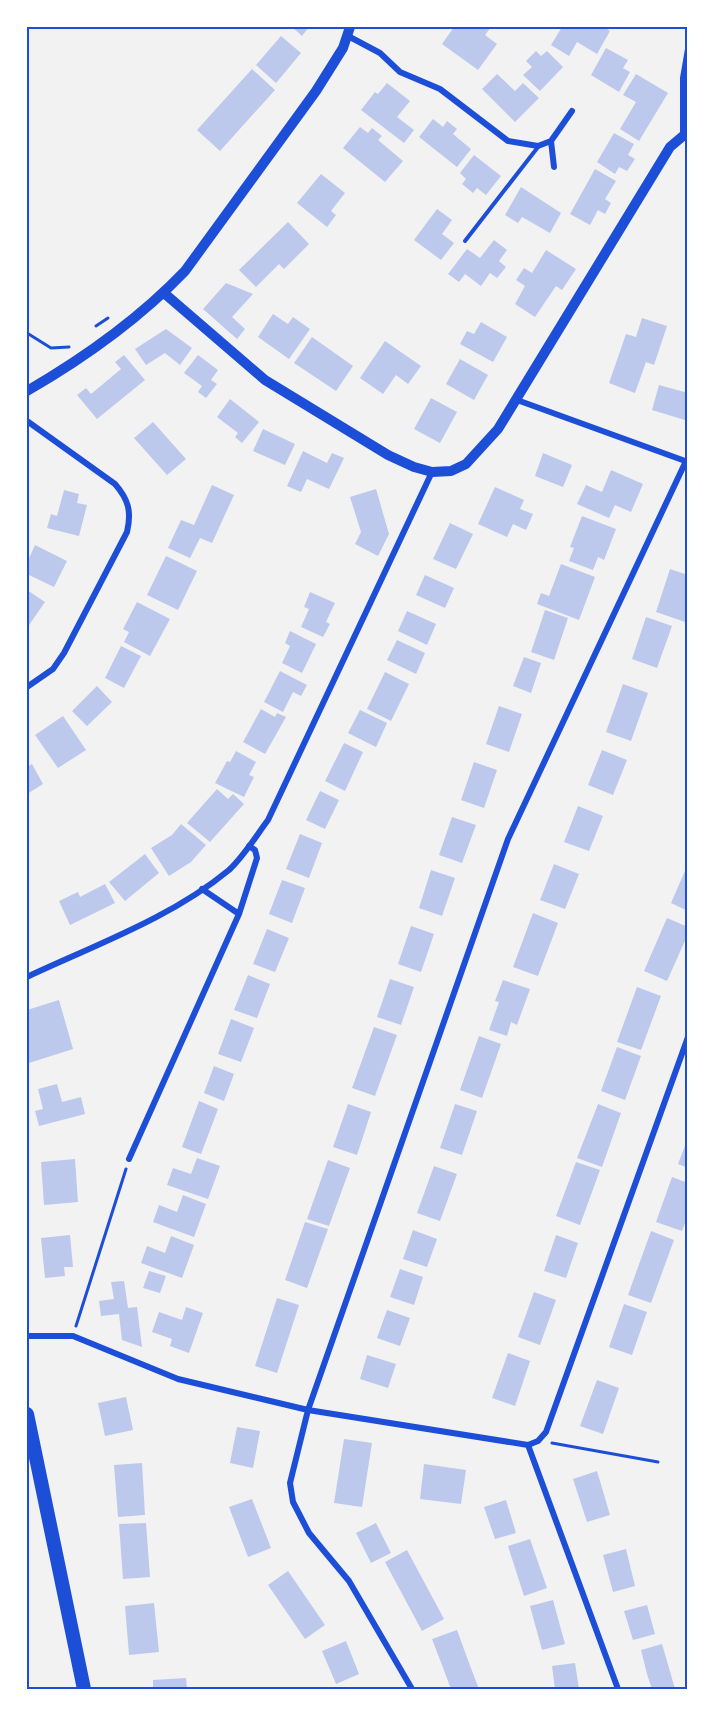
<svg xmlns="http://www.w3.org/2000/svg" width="715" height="1716" font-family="Georgia,serif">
	<rect width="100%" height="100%" fill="#f2f2f2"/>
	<path fill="#bdc9ec" d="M292,27H309L302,36Z
		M454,27H491L485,35L497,44L478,70L442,44Z
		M562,27H604L610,31L597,54L577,42L569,56L551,45Z
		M281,36L301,53L276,83L256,65Z
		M606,48L628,60L623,68L630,72L619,92L591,75Z
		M536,51L541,56L547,51L563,67L540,91L523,75L532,67L526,61Z
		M252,69L275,90L220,151L197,130Z
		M497,74L515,91L523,83L539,98L515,122L482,89Z
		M636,74L668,93L639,141L620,129L636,102L623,95Z
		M387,83L410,101L397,117L414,130L404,143L361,110L375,92L378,94Z
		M433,119L443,127L447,121L457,129L453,134L471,149L457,167L419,137Z
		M360,127L368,133L372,128L382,136L378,140L403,161L385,182L343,148Z
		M614,133L634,144L628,155L635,159L627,171L619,167L615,174L597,162Z
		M474,155L501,176L486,195L477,188L473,193L462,184L466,179L460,173Z
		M595,169L616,181L605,199L611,203L605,214L598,210L590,225L570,214Z
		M321,174L345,193L331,211L336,215L327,227L297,203Z
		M521,187L561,213L550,233L522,217L518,223L505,215Z
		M437,209L452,220L442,234L454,243L441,260L414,240Z
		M288,222L309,244L284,269L279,264L256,287L239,270Z
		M494,240L507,250L499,261L506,267L497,278L490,273L481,286L465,274L459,282L448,274L467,249L480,258Z
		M546,250L576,269L562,290L556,286L535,317L515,304L525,286L516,280L524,268L532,273Z
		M226,283L253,294L232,317L245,329L237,339L203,309Z
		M273,314L288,324L293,317L310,329L289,359L258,337Z
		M642,318L667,326L654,365L646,362L635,393L609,383L626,334L636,337Z
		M481,322L507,337L493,362L460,344L467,331L474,334Z
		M166,329L192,348L180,365L165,353L146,365L135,349Z
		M312,337L353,366L336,391L294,363Z
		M385,341L421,366L408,384L396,375L383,394L360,378Z
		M124,355L145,380L97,419L77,395L86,388L91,394L121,369L115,362Z
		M198,355L218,370L211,380L217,384L206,398L198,392L202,386L184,373Z
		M460,359L488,375L474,400L446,384Z
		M659,385L688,393V421L652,410Z
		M431,398L457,412L440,443L414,429Z
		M230,399L259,422L242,443L235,437L238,433L217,417Z
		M153,422L186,459L167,475L134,438Z
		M263,429L295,444L285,465L253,451Z
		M303,451L327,463L332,453L344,458L329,489L307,479L301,492L287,486Z
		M543,453L572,465L563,487L535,476Z
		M611,470L643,484L631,512L615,505L609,518L577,504L586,485L602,492Z
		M212,485L234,495L212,543L200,538L190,558L168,548L181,520L194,525Z
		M495,487L524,500L520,509L533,514L526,530L513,524L507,537L478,524Z
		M376,489L389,534L378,556L355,544L361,532L350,497Z
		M64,490L79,494L77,503L87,505L79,536L47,528L51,514L57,516Z
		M582,516L616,529L604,560L598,557L593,570L569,561L574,548L570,547Z
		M450,523L473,534L456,569L433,559Z
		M35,545L67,561L54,587L27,574V563Z
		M166,556L197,571L178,610L147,595Z
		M561,564L595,577L579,620L537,604L541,593L549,596Z
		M670,569L688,575V623L656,612Z
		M425,575L454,588L445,608L416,595Z
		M27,590L45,602L27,628Z
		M310,592L335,603L326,622L330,624L323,637L301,627L309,609L304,607Z
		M137,602L170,619L150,656L124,642L129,632L123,629Z
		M545,610L568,618L554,660L531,652Z
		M407,611L436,624L427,645L398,631Z
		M646,617L672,626L657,668L632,659Z
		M290,631L316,644L302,673L282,663L290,646L285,643Z
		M397,640L425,653L416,674L387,660Z
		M121,646L141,656L124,688L105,678Z
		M524,657L541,663L531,693L513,686Z
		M280,671L307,685L301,696L293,692L283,712L264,702Z
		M385,672L409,684L391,721L367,709Z
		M623,684L648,693L631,741L606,732Z
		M97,686L112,702L87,726L72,711Z
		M499,706L522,714L509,752L486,744Z
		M261,709L275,717L277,713L286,717L265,754L243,742Z
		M360,710L387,723L376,747L348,733Z
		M63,716L86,750L58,768L35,735Z
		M344,743L363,752L345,791L325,781Z
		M602,750L627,760L613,795L588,785Z
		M236,751L256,762L249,775L254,777L244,797L215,783L227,761L230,762Z
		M474,762L497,770L484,808L461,800Z
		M32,764L43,784L27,794V767Z
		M217,789L228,799L233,794L244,804L210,842L187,823Z
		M320,791L339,800L325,829L306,820Z
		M578,806L603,816L589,851L564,842Z
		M452,817L476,825L462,863L439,855Z
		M181,824L206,845L191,862L169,876L151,848L172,835Z
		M300,834L322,843L309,878L286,869Z
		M145,854L159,873L125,901L109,882Z
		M554,864L579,874L565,909L540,900Z
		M688,864V911L671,903Z
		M431,870L455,878L442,916L419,908Z
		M282,880L305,888L292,923L269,914Z
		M105,884L115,903L70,925L59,901L78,892L80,897Z
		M533,913L558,923L538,976L513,967Z
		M667,918L688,927V934L667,981L644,971Z
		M411,926L434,934L421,972L398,964Z
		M267,929L289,938L275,972L253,964Z
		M248,975L270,984L257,1018L234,1010Z
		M390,979L414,987L401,1025L377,1017Z
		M503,980L530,989L517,1025L511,1022L507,1036L489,1030L499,1002L495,1001Z
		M637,987L661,996L641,1050L617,1042Z
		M59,1000L73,1049L29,1063L27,1010Z
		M231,1019L254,1028L241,1062L218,1054Z
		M374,1027L397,1035L375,1096L352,1088Z
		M479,1036L501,1044L482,1098L460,1090Z
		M617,1047L641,1056L625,1100L601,1091Z
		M214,1066L234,1074L224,1101L204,1093Z
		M57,1084L62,1102L81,1097L85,1114L39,1126L35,1111L43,1109L38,1089Z
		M199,1101L218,1109L201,1154L182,1147Z
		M348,1104L371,1112L357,1155L333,1147Z
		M455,1104L477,1111L462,1155L440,1148Z
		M598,1104L621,1113L602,1167L577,1158Z
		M688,1138V1168L678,1164Z
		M197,1158L220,1166L208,1199L167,1185L173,1168L191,1174Z
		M75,1159L78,1202L44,1205L41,1162Z
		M328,1160L350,1168L329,1226L307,1219Z
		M576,1162L600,1170L580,1225L556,1216Z
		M434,1166L457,1174L440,1221L417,1213Z
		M672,1177L688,1183V1215L682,1231L656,1222Z
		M183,1195L206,1204L194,1237L153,1222L159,1205L177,1212Z
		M305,1222L328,1229L307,1288L285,1280Z
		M413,1230L437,1239L427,1267L403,1259Z
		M651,1231L674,1240L651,1303L628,1295Z
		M70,1235L73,1267H64L65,1276L45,1278L41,1238Z
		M556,1235L578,1243L566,1278L544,1271Z
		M171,1236L194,1245L182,1278L141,1263L147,1246L165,1253Z
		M400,1269L423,1277L414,1305L390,1297Z
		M149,1271L166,1276L160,1293L143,1288Z
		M124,1281L128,1308L137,1307L142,1347L122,1340L119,1314L101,1316L99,1301L114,1299L111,1282Z
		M534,1292L556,1300L540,1345L518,1337Z
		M277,1298L299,1305L277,1373L255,1366Z
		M624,1304L647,1312L632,1355L609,1347Z
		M186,1307L203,1313L189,1353L170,1346L172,1339L152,1332L159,1312L182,1320Z
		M387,1310L410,1318L400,1346L377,1338Z
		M508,1353L530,1361L515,1406L492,1398Z
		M367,1355L396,1364L388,1388L360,1379Z
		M597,1380L619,1388L603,1434L580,1426Z
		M126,1397L133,1430L105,1436L98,1403Z
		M237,1427L260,1431L253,1468L230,1463Z
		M344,1439L372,1443L362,1507L334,1503Z
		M142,1463L145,1515L118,1517L114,1465Z
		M424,1464L466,1470L461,1504L420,1499Z
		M597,1471L610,1515L587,1522L573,1479Z
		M252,1499L271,1548L248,1557L229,1507Z
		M506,1500L516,1533L495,1539L484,1507Z
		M146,1523L150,1577L123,1579L119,1524Z
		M376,1523L391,1553L371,1563L356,1533Z
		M530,1539L547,1588L524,1596L508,1546Z
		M626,1549L635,1586L613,1592L603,1555Z
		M407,1550L444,1619L422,1631L385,1562Z
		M288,1571L325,1625L305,1639L268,1585Z
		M553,1600L565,1644L542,1650L530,1606Z
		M154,1603L159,1652L129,1655L125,1606Z
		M647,1605L655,1634L633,1640L624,1611Z
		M457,1630L469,1663L479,1689H451L445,1673L432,1639Z
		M346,1641L359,1674L336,1684L322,1651Z
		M662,1644L669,1668L675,1689H652L647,1674L641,1650Z
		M575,1663L579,1689H555L552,1666Z
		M186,1678L187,1689H153V1680Z"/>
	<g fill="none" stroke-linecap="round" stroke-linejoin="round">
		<path stroke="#1d4ed8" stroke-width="3" d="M96,326L108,318
			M27,333L51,348L69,347
			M76,1326L126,1169
			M552,1443L658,1462"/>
		<path stroke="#1d4ed8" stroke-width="4" d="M465,241L538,147"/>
		<path stroke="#1d4ed8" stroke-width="6" d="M348,36L380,53L400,72L440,89L508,141L538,146L551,141L572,111
			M683,136V78L688,49
			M551,141L554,167
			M517,400L688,462
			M27,421L115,484C128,499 132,511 127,532L64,653L53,669L27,687
			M202,889L239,914
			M27,977C95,945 171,918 229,870C244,856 256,836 268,820L432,472
			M129,1159L239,914L257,858L255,850L249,846
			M27,1336H73L178,1379L308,1410L528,1445
			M412,1689L349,1581L309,1533L293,1502L290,1483L308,1410L508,839L686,461
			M618,1689L528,1445L538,1441L546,1432L688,1037"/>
		<path stroke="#1d4ed8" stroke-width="10" d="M164,293L265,380L388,455L414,467L432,472L451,471L466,464L498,429L670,147L683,136H688
			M27,391C84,358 139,319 185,271L316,91L343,48L350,27"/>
		<path stroke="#1d4ed8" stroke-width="14" d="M27,1414L84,1689"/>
	</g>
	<rect width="715" height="1716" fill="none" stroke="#ffffff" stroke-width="57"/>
	<rect x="28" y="28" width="658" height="1660" fill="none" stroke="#1d4ed8" stroke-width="2"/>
</svg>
